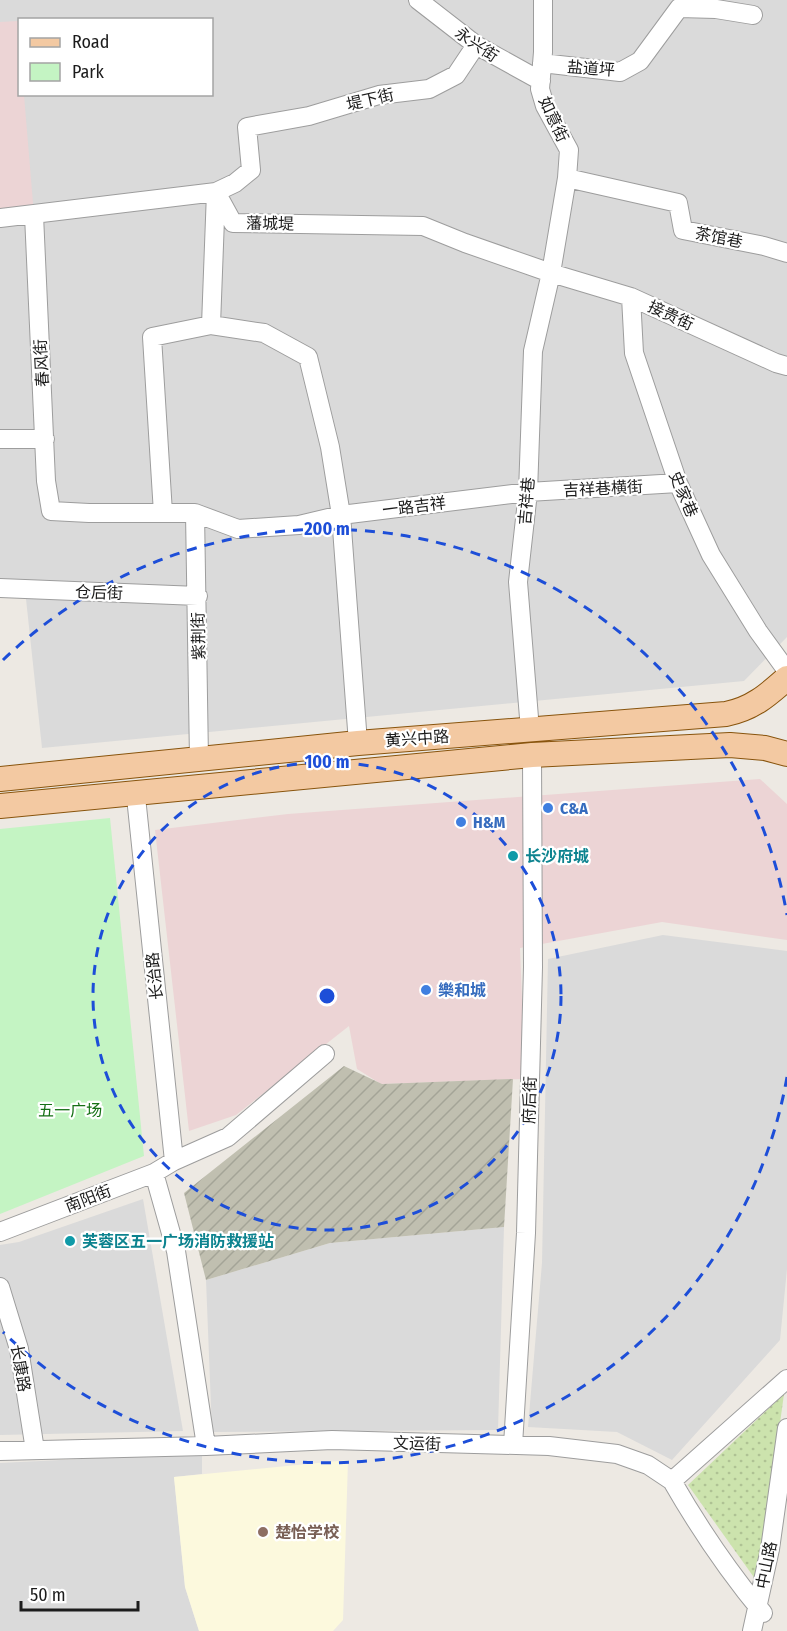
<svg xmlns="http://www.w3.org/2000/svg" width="787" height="1631" font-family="'Fira Sans Condensed','Noto Sans SC',sans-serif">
	<defs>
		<pattern id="construction-furrows" width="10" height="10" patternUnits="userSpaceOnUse" patternTransform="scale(1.5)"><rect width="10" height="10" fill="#c0bfb0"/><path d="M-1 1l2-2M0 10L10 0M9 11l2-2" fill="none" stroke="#a4a497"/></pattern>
		<pattern id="grass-dots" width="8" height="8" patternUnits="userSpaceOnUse" patternTransform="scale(1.5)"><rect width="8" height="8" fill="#cce3ad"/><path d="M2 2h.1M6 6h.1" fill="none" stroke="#afc294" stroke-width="1.8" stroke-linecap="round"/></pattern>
	</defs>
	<rect width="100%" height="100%" fill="#ede9e3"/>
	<path fill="#dadada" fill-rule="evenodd" d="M0,0H787V637L744,681L42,748L26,599L16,584L0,583ZM20,20H212V94H20Z
		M663,935L787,951V1269L780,1340L672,1460L617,1432L528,1427L542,1263L548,959Z
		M143,1199L183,1431L0,1435V1245L19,1242Z
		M504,1227L498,1430L212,1432L206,1280L330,1243Z
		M202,1453V1474L174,1477L185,1587L199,1631H0V1463Z"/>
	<path fill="#ecd4d5" d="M18,21L20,94L24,95L34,215L0,214V22Z
		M760,779L787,804V940L662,922L520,948L525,1079L381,1084L357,1069L349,1026L236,1115L189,1131L155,830L288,814Z"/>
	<path fill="#fcf9dd" d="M348,1460L343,1620L333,1631H199L185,1587L174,1477Z"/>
	<path fill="url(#construction-furrows)" d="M344,1066L382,1084L513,1079L504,1227L330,1243L206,1280L184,1193Z"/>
	<path fill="url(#grass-dots)" d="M784,1394L758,1583L688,1485Z"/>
	<path fill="#c4f4c3" d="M110,818L144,1156L0,1214V829Z"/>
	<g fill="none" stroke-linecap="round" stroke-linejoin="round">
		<defs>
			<path id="minor" d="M418,0L476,45L541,81
				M542,63L620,72L640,61L679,8L716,9L753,15
				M567,178L678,203L683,230L764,246L787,253
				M34,215L46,481L51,511L89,513H195L238,529L299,525L341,515L528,492L678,483
				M0,218L216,192L233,223L423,226L465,243L551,273L631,297L776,363L787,366
				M631,297L634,353L678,483L711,555L758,631L787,671
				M0,439H45
				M163,513L152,337L211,325
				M195,513L199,759
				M0,588L198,596
				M530,730L518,582L528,492L533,351L551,273L567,178L569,150L545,106L540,89L543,52V0
				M358,743L341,515L330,447L308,357L264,333L211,325L216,192L235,183L251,170L247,127L309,116L379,95L429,89L456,75L476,45
				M130,794L136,797L174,1161
				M154,1173L176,1251L206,1446
				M0,1232L154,1173L174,1161L228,1137L325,1054
				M0,1287L19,1349L35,1450
				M513,1445L526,1233L533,967L532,755
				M0,1451L206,1446L332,1440L549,1446L617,1454L648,1465L672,1481L787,1379
				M672,1481C699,1528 728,1571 763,1613
				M752,1631L770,1549L787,1428"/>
			<path id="major" d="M0,779L358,743L726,714C752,709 768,695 787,678
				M0,806L532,755L730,745L765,748L787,754"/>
		</defs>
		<use href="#minor" stroke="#9d9d9d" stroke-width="20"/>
		<use href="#major" stroke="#88540d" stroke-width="26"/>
		<use href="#minor" stroke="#fff" stroke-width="18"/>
		<use href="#major" stroke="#f3c9a2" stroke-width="24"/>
	</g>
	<g fill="none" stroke="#1d4ed8" stroke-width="3" stroke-dasharray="10 8">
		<circle cx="327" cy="996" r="234"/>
		<path d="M787 1077A467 467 0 0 1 3 1332M3 660A467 467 0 0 1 787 915"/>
	</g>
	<g fill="#3f7fe0" stroke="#fff" stroke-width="2">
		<circle cx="548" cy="808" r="6"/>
		<circle cx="461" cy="822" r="6"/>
		<circle cx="426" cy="990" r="6"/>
	</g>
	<g fill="#0f9aa8" stroke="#fff" stroke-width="2">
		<circle cx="513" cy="856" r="6"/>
		<circle cx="70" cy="1241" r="6"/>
	</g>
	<circle fill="#8d6e63" stroke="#fff" stroke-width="2" cx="263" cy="1532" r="6"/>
	<g text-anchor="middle" stroke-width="4.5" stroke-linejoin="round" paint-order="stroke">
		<g font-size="16" fill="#1c1c1c" stroke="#fff">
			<text transform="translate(477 44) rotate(34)" y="6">永兴街</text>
			<text transform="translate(591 68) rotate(4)" y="6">盐道坪</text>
			<text transform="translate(370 99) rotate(-13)" y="6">堤下街</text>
			<text transform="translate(554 119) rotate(65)" y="6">如意街</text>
			<text transform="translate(270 223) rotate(1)" y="6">藩城堤</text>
			<text transform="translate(719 237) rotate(11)" y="6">茶馆巷</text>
			<text transform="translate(671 315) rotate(25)" y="6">接贵街</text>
			<text transform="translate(41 363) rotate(-93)" y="6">春风街</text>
			<text transform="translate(603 488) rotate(-3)" y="6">吉祥巷横街</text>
			<text transform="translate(684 494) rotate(67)" y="6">史家巷</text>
			<text transform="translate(526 501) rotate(-85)" y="6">吉祥巷</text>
			<text transform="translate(414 506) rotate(-7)" y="6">一路吉祥</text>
			<text transform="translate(99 592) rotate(2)" y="6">仓后街</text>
			<text transform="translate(198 636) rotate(-91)" y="6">紫荆街</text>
			<text transform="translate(417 738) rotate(-4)" y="6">黄兴中路</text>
			<text transform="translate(154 976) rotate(-96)" y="6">长治路</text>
			<text transform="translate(529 1100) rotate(-88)" y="6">府后街</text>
			<text transform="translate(88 1198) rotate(-21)" y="6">南阳街</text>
			<text transform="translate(21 1368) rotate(80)" y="6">长康路</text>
			<text transform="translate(417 1443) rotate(2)" y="6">文运街</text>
			<text transform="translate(766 1565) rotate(-79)" y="6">中山路</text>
		</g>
		<g font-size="16" font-weight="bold" fill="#366cbe" stroke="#fff" text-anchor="start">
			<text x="560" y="814">C&amp;A</text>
			<text x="473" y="828">H&amp;M</text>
			<text x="438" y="996">樂和城</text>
		</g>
		<g font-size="16" font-weight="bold" fill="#0d838f" stroke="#fff" text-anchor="start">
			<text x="525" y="862">长沙府城</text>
			<text x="82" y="1247">芙蓉区五一广场消防救援站</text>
		</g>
		<g font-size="16" fill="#167015" stroke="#fff">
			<text x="70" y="1116">五一广场</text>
		</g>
		<g font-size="16" font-weight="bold" fill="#785e54" stroke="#fff" text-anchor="start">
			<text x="275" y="1538">楚怡学校</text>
		</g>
	</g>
	<circle cx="327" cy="996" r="9" fill="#1d4ed8" stroke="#fff" stroke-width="3"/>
	<g font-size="18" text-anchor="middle" font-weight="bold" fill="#1d4ed8" stroke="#fff" stroke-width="4.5" stroke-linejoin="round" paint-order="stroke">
		<text x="327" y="535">200 m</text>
		<text x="327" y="768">100 m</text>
	</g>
	<rect x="18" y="18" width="195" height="78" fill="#ffffff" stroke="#a4a4a4" stroke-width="1.5"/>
	<rect x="30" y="38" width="30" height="9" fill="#f3c9a2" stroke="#a4a4a4" stroke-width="1.5"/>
	<text x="72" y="48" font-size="18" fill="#1c1c1c">Road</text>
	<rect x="30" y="63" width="30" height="18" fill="#c4f4c3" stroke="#a4a4a4" stroke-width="1.5"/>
	<text x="72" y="78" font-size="18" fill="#1c1c1c">Park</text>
	<path d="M21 1601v9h117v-9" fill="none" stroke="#1c1c1c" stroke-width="3"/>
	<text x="30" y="1601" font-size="18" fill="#1c1c1c" stroke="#ffffff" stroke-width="4.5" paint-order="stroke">50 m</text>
</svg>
